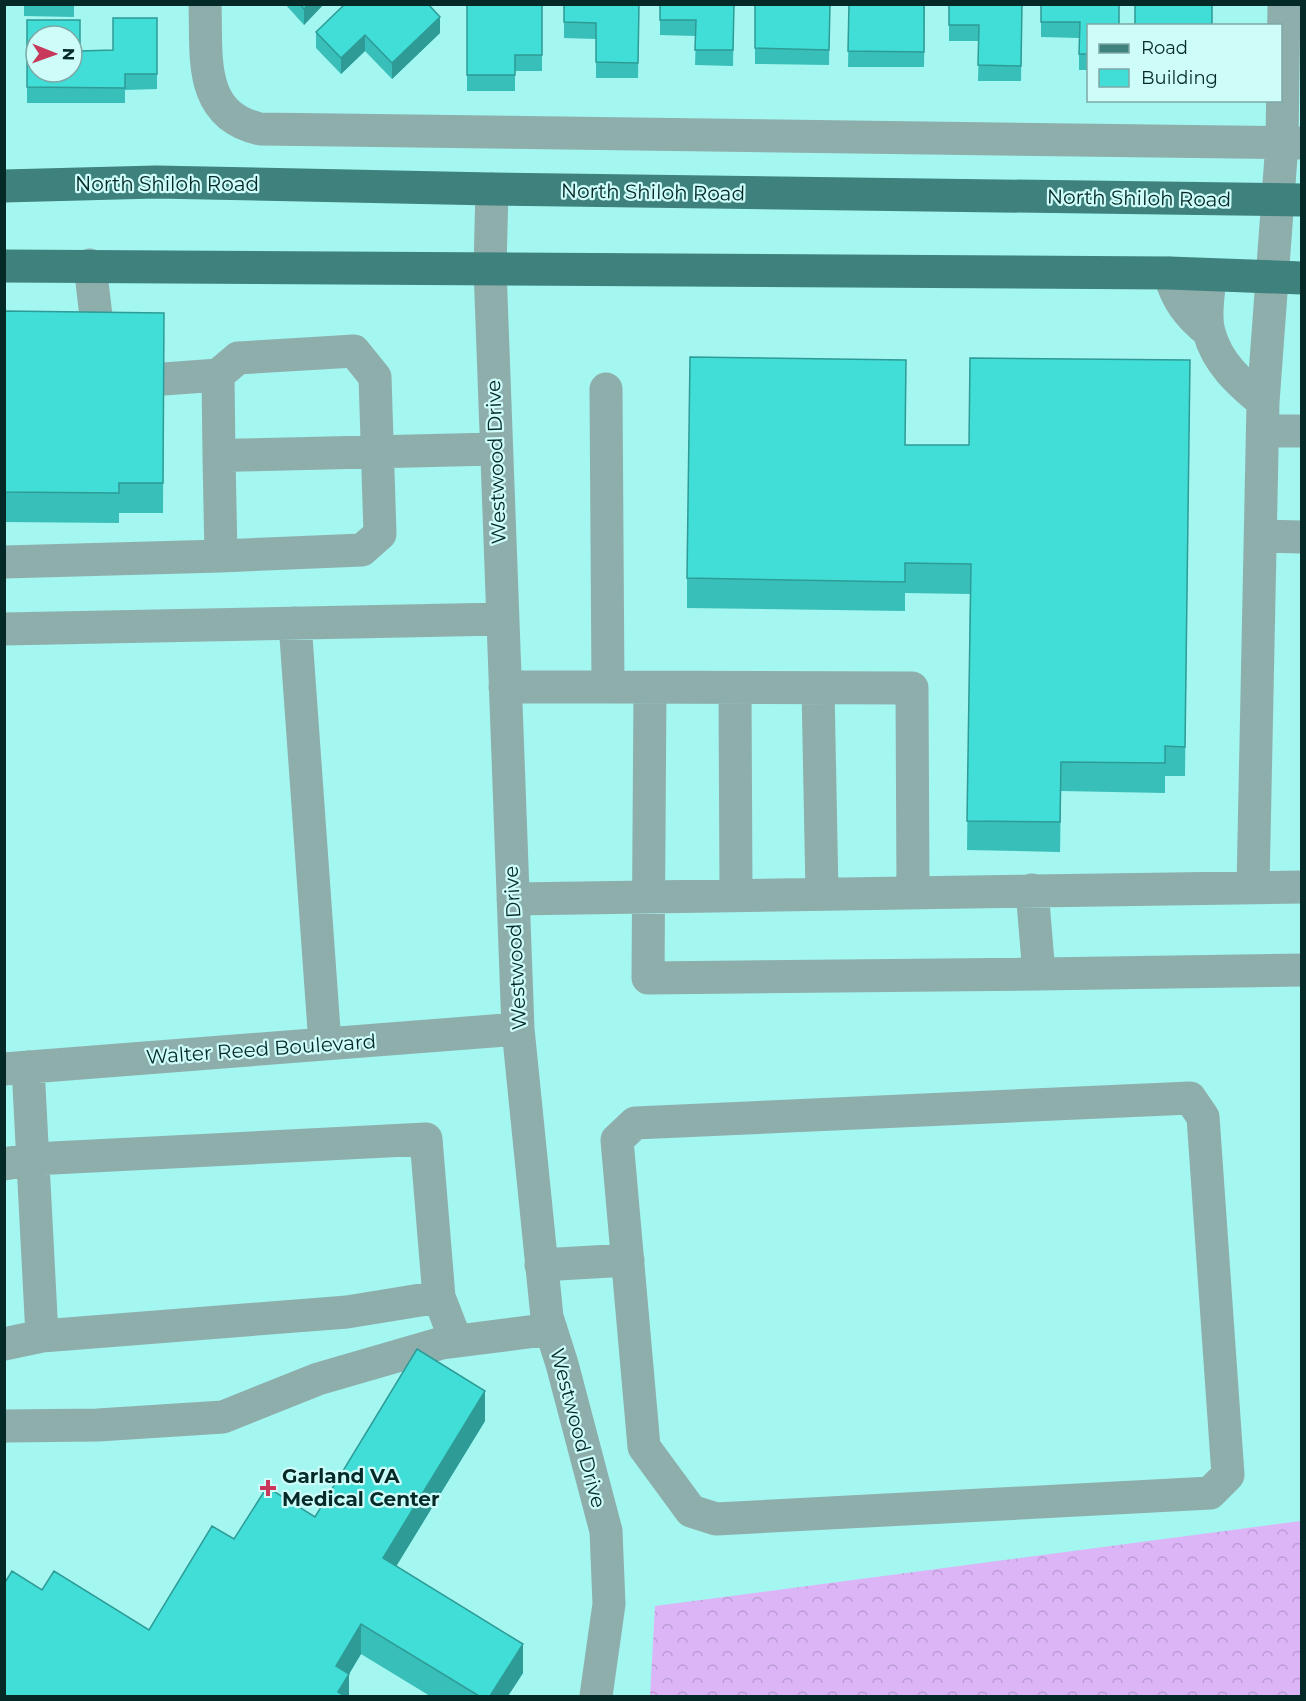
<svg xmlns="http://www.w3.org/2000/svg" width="1306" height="1701" font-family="Montserrat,sans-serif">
	<defs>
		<pattern id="forest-crowns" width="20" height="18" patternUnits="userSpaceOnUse" patternTransform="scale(1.5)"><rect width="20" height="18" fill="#dcb5f7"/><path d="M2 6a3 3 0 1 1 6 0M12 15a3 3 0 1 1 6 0" fill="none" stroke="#bb9cd4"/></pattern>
	</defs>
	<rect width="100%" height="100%" fill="#a4f6f0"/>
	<path fill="url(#forest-crowns)" d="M1301,1521V1696H650L655,1606Z"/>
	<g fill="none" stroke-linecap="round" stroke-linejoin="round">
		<path stroke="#8eaeac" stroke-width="33" d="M205,4C207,55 197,115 260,129L1302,143
			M492,189L490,268L518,1029L547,1317L562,1364L606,1531L609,1604L596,1696
			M90,265L99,342
			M1169,273C1177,300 1187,314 1209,332
			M1210,276C1209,293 1204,315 1209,332C1217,363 1240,383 1263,402
			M164,379L218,375
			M1265,431H1302
			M219,456L218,375L238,358L354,351L375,377L380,534L362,550L221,556L219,456L241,455L495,449
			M1262,536L1302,537
			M4,562L221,556
			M295,623L325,1044
			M4,629L502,619
			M505,687H608L606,389
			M608,687L912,688L913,891
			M650,688L648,978L1039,974L1032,890
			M735,688L736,895
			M818,688L822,893
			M1253,888L1263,402L1282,143L1284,4
			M513,899L1302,887
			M1039,974L1302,970
			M28,1067L42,1336L347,1312L439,1297L456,1341
			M4,1069L518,1029
			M1190,1098L1203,1117L1228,1475L1210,1493L716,1519L691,1511L644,1447L617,1140L635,1123Z
			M4,1164L33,1159L426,1139L439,1297
			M541,1265L628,1260
			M4,1344L42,1336
			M4,1426L98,1425L223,1417L318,1379L442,1343L551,1329"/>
		<path stroke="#3e817d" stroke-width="33" d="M4,186L156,182L492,189L1302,200
			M4,266L1169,273L1302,278"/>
	</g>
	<path fill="#38bfb9" d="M24,4H74V17L24,16Z
		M285,4H324L304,25Z
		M467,4H542V71H515V91H467Z
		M564,4H639L638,78H596V39L564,38Z
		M660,4H734L733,66L695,65L696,36L660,35Z
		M755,4H830L829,65L755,64Z
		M849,4H925L924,67H848Z
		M949,4H1022L1021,81H978L979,41H949Z
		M1041,4L1089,26V70H1079V38L1041,37Z
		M157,18V89L125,90V103H27V20L80,51L113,50Z
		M316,32L440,33L392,79L365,51L341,74L316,48Z
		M4,311L164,313L163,513H119V523L4,522Z
		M1190,360L1185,776H1165V793L1061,791L1060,852L967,850L970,594L905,593V611L687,608V578L905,445H969Z
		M485,1421L396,1566L523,1673L508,1696H430L361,1654L349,1674V1696H4L42,1590L149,1630L234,1539L315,1517Z"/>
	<path fill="#2e9b96" d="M308,4H324L304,25V9Z
		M440,17V33L392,79V63Z
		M365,35V51L341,74V58Z
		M485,1391V1421L383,1588V1558Z
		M361,1624V1654L349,1674V1696H338L336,1666Z
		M523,1644V1673L508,1696H490Z"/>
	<path fill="#41ded7" stroke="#2e9b96" stroke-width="1.5" fill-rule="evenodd" d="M300,4H308L304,9Z
		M345,4H428L440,17L392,63L365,35L341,58L316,32Z
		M467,4H542V55H515V75H467Z
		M564,4H639L638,63L596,62V23L564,22Z
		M660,4H734L733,50H695L696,20H660Z
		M755,4H830L829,50L755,48Z
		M849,4H924V52L848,51Z
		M949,4H1022L1021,66L978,65L979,25H949Z
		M1041,4H1119V26H1089V54H1079L1080,22H1041Z
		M1135,4H1212V26H1135Z
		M113,18H157V74H125V88L27,87V20H80V51L113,50ZM36,36H72V72H36Z
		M4,311L164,313L163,483H119V493L4,492Z
		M690,357L906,360L905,445H969L970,358L1190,360L1185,747L1165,746V763L1061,762L1060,822L967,821L971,564L905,563V582L687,578Z
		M417,1349L485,1391L383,1558L523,1644L490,1696H479L361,1624L336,1666L349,1674L338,1692L345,1696H4V1584L12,1571L42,1590L54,1571L149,1630L212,1526L234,1539L267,1487L315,1517Z"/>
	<path fill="#c7385b" stroke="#cdfcf9" stroke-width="2" d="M265 1479h6v6h6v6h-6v6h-6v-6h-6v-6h6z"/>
	<g text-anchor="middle" stroke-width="4.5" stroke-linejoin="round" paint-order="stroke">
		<g font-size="20" fill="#052927" stroke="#cdfcf9">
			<text x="167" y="191">North Shiloh Road</text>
			<text transform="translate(653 192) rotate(1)" y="7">North Shiloh Road</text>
			<text transform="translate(1139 198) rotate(1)" y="7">North Shiloh Road</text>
			<text transform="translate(496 462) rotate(-92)" y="7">Westwood Drive</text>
			<text transform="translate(515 948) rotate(-93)" y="7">Westwood Drive</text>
			<text transform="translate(261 1049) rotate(-4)" y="7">Walter Reed Boulevard</text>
			<text transform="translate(578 1428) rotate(75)" y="7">Westwood Drive</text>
		</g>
		<g font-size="20" font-weight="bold" fill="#052927" stroke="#cdfcf9" text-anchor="start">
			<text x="282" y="1483">Garland VA<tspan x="282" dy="23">Medical Center</tspan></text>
		</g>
	</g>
	<rect width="1306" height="1701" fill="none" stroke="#052927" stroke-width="12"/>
	<rect x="1087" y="24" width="195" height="78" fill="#cdfcf9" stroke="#7da8a5" stroke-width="1.5"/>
	<rect x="1099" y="44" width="30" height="9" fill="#3e817d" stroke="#7da8a5" stroke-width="1.5"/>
	<text x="1141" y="54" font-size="18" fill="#052927">Road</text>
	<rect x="1099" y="69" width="30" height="18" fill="#41ded7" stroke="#7da8a5" stroke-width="1.5"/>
	<text x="1141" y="84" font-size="18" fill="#052927">Building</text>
	<g transform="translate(54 54) rotate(91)"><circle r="28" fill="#cdfcf9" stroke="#7da8a5" stroke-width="1.5"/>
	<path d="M0-4.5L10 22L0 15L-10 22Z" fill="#c7385b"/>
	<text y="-9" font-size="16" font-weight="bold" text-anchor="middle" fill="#052927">N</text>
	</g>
</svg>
